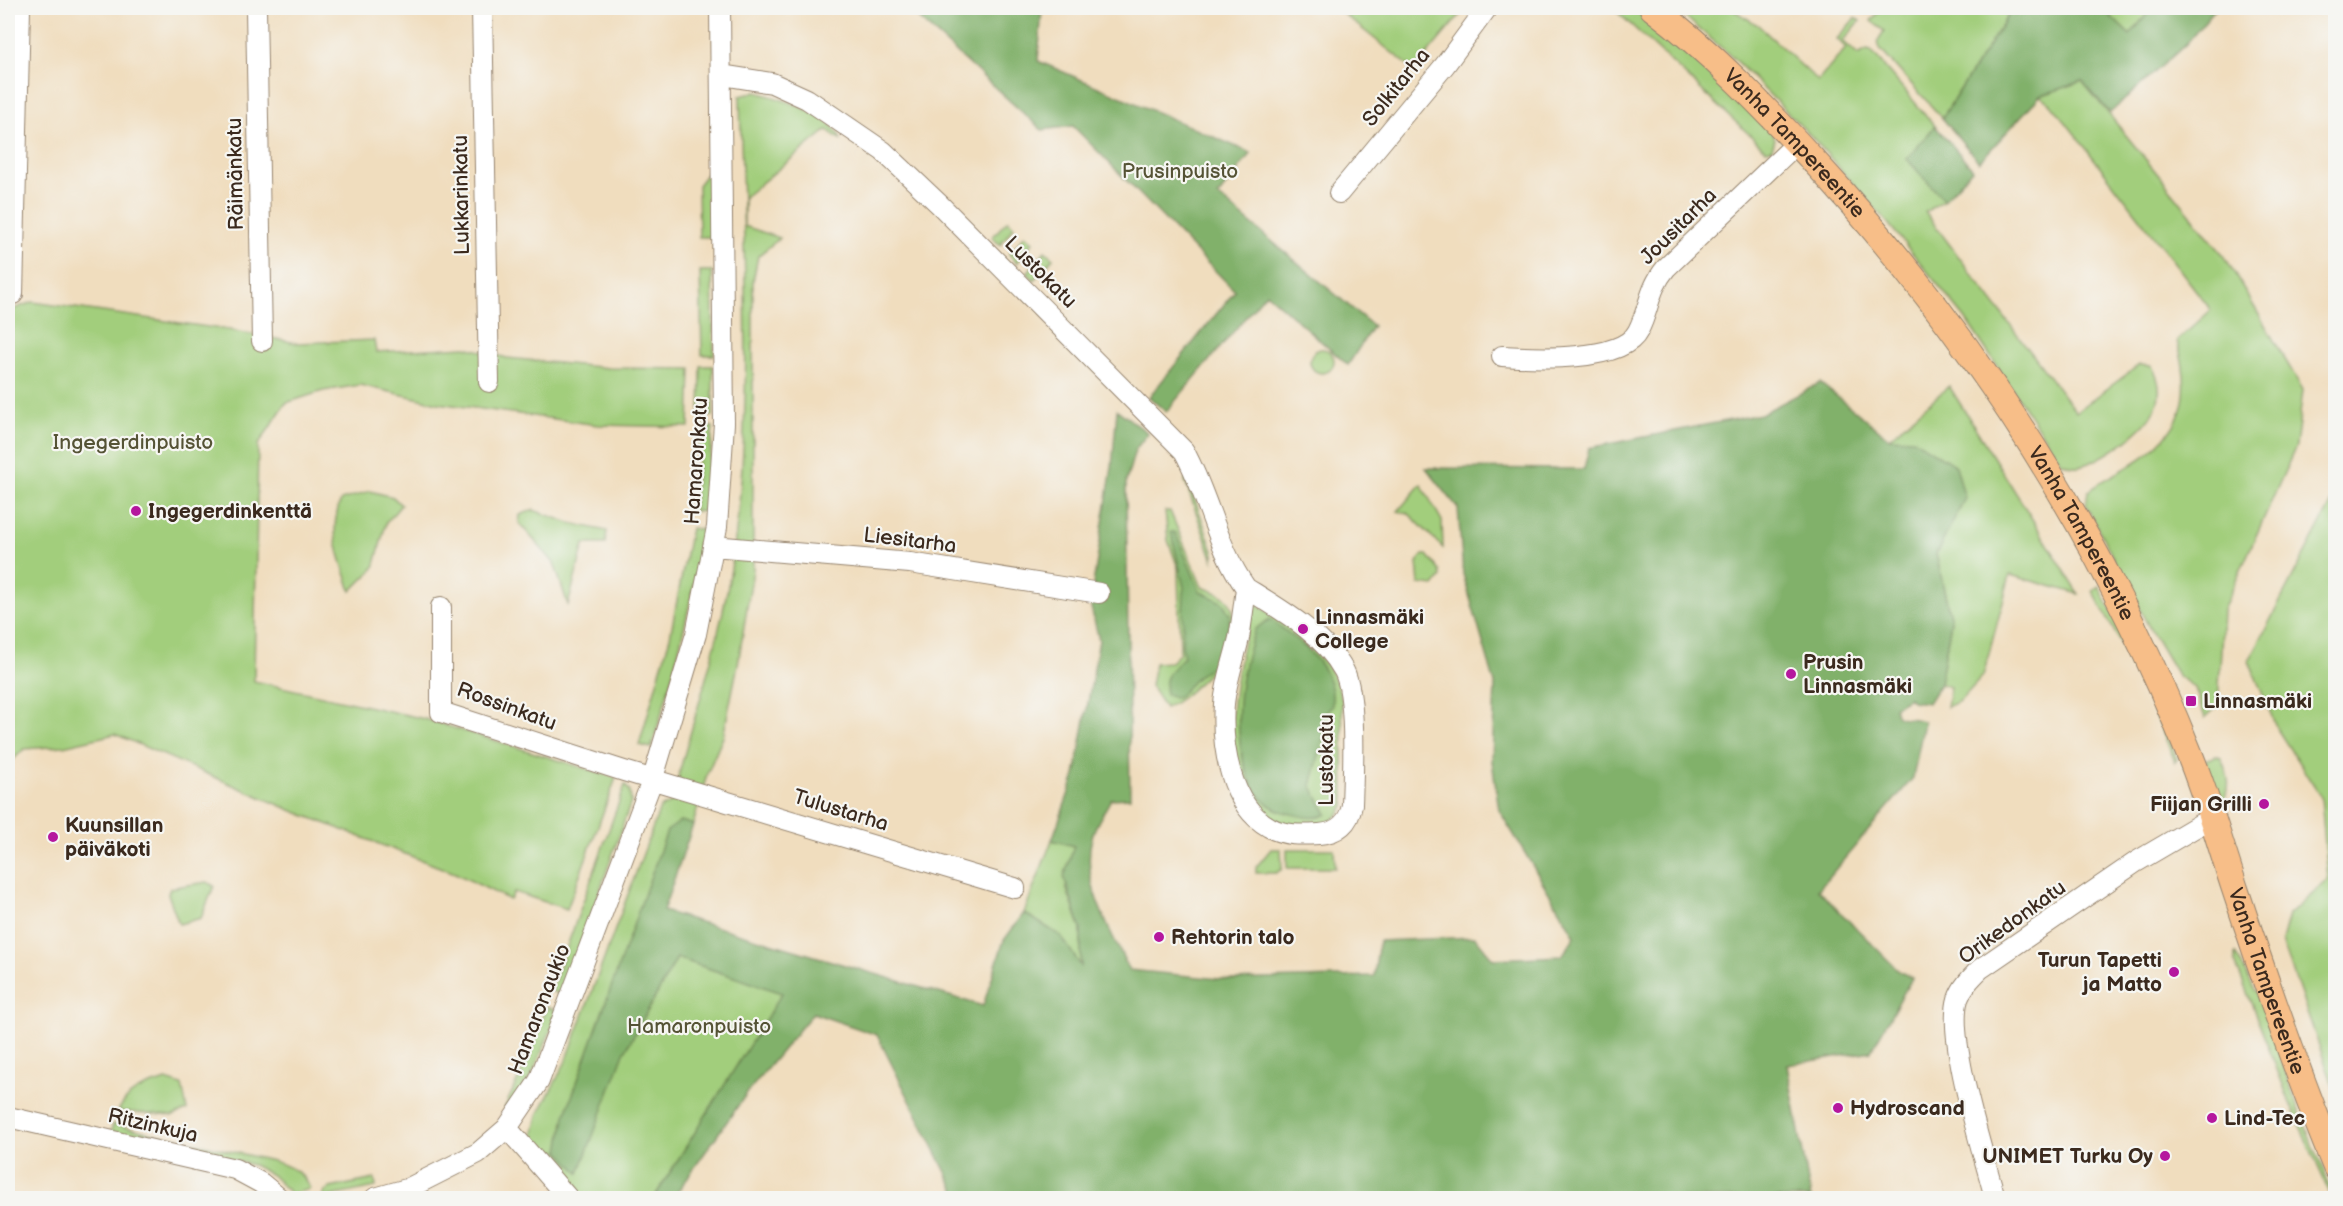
<svg xmlns="http://www.w3.org/2000/svg" width="2343" height="1206" font-family="'Balsamiq Sans',sans-serif">
	<rect width="100%" height="100%" fill="#f6f6f2"/>
	<filter id="ink" filterUnits="userSpaceOnUse"><feTurbulence type="fractalNoise" baseFrequency=".0167" numOctaves="2"/><feDisplacementMap in="SourceGraphic" scale="12" xChannelSelector="R" yChannelSelector="G"/><feConvolveMatrix kernelMatrix="1 2 1 2 8 2 1 2 1" color-interpolation-filters="sRGB"/></filter>
	<filter id="wash" filterUnits="userSpaceOnUse"><feTurbulence type="fractalNoise" baseFrequency=".008" numOctaves="4" result="noise"/><feDisplacementMap in="SourceGraphic" scale="24" xChannelSelector="R" yChannelSelector="G"/><feGaussianBlur stdDeviation="1.35" result="paint"/><feColorMatrix in="noise" values="0 0 0 0 0 0 0 0 0 0 0 0 0 0 0 0 0 1.4 0 .05"/><feComposite in="paint" operator="in"/></filter>
	<g filter="url(#wash)">
		<rect width="100%" height="100%" fill="#f0ddbe"/>
		<path fill="#a2ce7b" stroke="#6e7c4c" stroke-width="1.5" d="M1336,8H1450L1460,15L1414,70Z
			M1613,8H1630L1638,13L1708,71L1771,130L1775,139L1772,149L1766,150Z
			M1675,8H1730L1758,25L1818,81L1846,48L1837,39L1855,18L1860,21L1843,41L1858,55L1867,50L1871,51L1935,126L1907,159L1944,200L1925,212L2076,412L2139,365L2152,366C2159,380 2162,391 2156,407C2148,429 2102,461 2079,466C2072,467 2067,465 2061,462L1965,318L1887,222L1811,136L1732,57Z
			M1882,8H2013L1942,118L1879,48L1877,42L1884,31L1871,21Z
			M2102,8H2152L2130,35Z
			M2082,81L2225,257L2303,390L2296,446L2223,610L2218,706L2205,718L2195,688L2177,675L2151,631L2086,505L2088,491C2102,480 2117,474 2132,464C2184,432 2194,397 2177,341L2211,310L2061,116L2051,104L2040,96Z
			M756,92C779,98 834,115 841,140L827,130L744,197V226L780,238L758,256L753,281V570L738,664L723,737L707,774L693,825L681,821L624,1053L677,958L783,993L654,1198H584L532,1140L538,1115L567,1059L660,808L671,803C693,718 723,635 734,548C754,397 743,247 740,96Z
			M708,172H710L712,237H699L698,185Z
			M1008,220L1014,227L1000,245L992,237Z
			M1025,235L1033,242L1017,263L1009,254Z
			M1045,251L1053,258L1034,280L1027,273Z
			M700,271H712L714,355H702Z
			M33,302L229,330L297,343L374,340L376,352L466,347L507,358L609,368L691,369L689,427L598,425L438,403L360,385L323,391L286,403L258,445L254,681L425,719L616,778L567,909L514,892L510,900L455,873L293,811L115,734L63,746L24,749L8,765V311Z
			M1310 361a12 12 0 1 1 24 0a12 12 0 1 1-24 0Z
			M701,366H713V416H700Z
			M1949,386L2079,594L2010,575L1983,676L1960,701L1947,707L1950,687L1940,684L1951,621L1936,554L1965,498L1889,438Z
			M701,426L713,427L706,512L693,511Z
			M1187,477L1214,554L1213,560L1185,481Z
			M1421,484L1442,521L1443,548L1409,514L1398,511Z
			M370,491L393,497L401,505L386,523L374,568L351,591C341,558 327,534 341,500Z
			M2335,496V1091L2282,941L2289,915L2328,880L2321,797L2277,729L2249,661Z
			M533,510L570,523L607,531L605,544H584L568,605L554,563L519,523L520,515Z
			M1165,511H1170L1202,587C1209,590 1218,592 1224,597C1242,609 1230,642 1226,658C1205,674 1189,697 1165,708L1151,686L1155,663L1171,662L1180,653L1178,568L1168,540Z
			M691,528L704,530C691,605 674,676 651,748L639,745L670,637Z
			M1423,555H1427L1440,571L1441,577L1434,586L1419,584L1417,562Z
			M2099,586L2135,659L2134,663H2131L2093,591Z
			M1255,603C1291,628 1333,656 1342,701L1344,806C1332,827 1321,827 1299,825C1273,824 1261,815 1249,793C1216,733 1239,669 1252,606Z
			M2143,684L2147,685L2177,759L2175,762Z
			M2216,756L2221,758C2229,776 2233,791 2220,807L2205,760Z
			M625,785L630,792L631,802L563,995L551,991Z
			M1052,840L1075,846L1066,887L1081,929V967L1061,936L1024,913Z
			M1271,849H1281L1282,869L1276,873H1256V867Z
			M1287,849H1334L1335,868H1287Z
			M207,882L214,886L201,918L179,924L168,894L170,888Z
			M2235,953L2261,1001L2297,1106L2335,1198H2332L2292,1108L2235,962Z
			M546,1007L559,1011L532,1075L508,1110L505,1107L522,1071Z
			M166,1080L182,1085L187,1110L173,1116L118,1111C129,1090 144,1087 166,1080Z
			M113,1124L273,1161C289,1166 304,1172 310,1189L291,1194L272,1175L253,1165L111,1132Z
			M375,1179L376,1187L322,1198L325,1191L330,1188Z"/>
		<path fill="#81b16b" stroke="#5e6e44" stroke-width="1.5" d="M907,8H1042L1038,61L1251,153L1218,196L1373,326L1348,365L1266,293L1166,412L1149,397L1235,291L1073,126L1042,130Z
			M2013,8H2102L2130,35L2152,8H2216L2186,44L2110,113L2082,81L2040,96L1979,162L1942,118Z
			M1935,126L1973,169L1944,200L1907,159Z
			M1820,383L1889,438L1913,439L1956,466L1965,498L1936,554L1951,621L1940,684L1928,703L1912,701L1909,698L1894,707L1896,715C1905,721 1916,716 1924,722L1913,778L1818,890L1899,971L1912,978L1871,1051L1787,1065L1811,1198H959L877,1035L813,1013L747,1093L673,1198H654L782,993L677,958L624,1053L579,1173L559,1151L565,1116L667,831L681,821L693,825L663,911L983,1006L1004,940L1024,913L1061,936L1081,966V929L1064,877L1074,846L1052,840L1075,776L1099,640L1090,603L1112,467L1117,410L1148,433L1135,450L1126,482L1130,798L1111,799C1105,811 1095,824 1092,837C1080,884 1111,930 1129,970L1230,980L1374,976L1379,941L1475,937L1493,959L1562,956L1575,936L1499,810L1492,761L1495,684L1463,574L1458,508L1426,468L1584,469L1589,448L1761,414Z
			M1171,532H1175L1200,591L1223,603L1230,615L1224,657L1199,675L1177,698L1166,694C1162,676 1172,669 1184,657L1182,646L1184,588Z
			M1270,619C1292,636 1325,658 1331,687C1333,693 1332,700 1332,706L1323,716L1324,737L1311,785L1327,814C1315,821 1300,816 1287,813C1236,801 1234,720 1242,678C1245,661 1250,645 1255,629Z"/>
	</g>
	<g filter="url(#ink)">
		<g fill="none" stroke-linecap="round" stroke-linejoin="round">
			<defs>
				<path id="minor" d="M256,8L262,341
					M482,8L489,382
					M722,75L772,83L807,99L883,151L939,204L1184,451C1209,496 1216,546 1246,588
					M1339,193L1445,65L1487,8
					M13,294L20,8
					M1502,356C1533,358 1622,363 1638,331C1650,308 1648,290 1666,268L1797,143
					M713,546L910,563L1099,593
					M1246,588C1280,609 1324,634 1344,671C1357,696 1353,774 1352,805C1349,823 1338,833 1319,834C1303,835 1284,836 1269,827C1230,805 1221,745 1224,704C1226,682 1234,660 1239,638C1242,621 1244,604 1246,588Z
					M441,607V712L624,771L1015,888
					M8,1117L235,1169L261,1183L279,1198
					M507,1128L568,1198
					M375,1198L407,1189L478,1153L507,1128L539,1081L653,778L696,634L717,527L724,423L720,8
					M1995,1198C1984,1154 1946,1039 1958,999C1962,987 1971,978 1980,969L2136,862L2211,818"/>
				<g id="major">
					<path id="s1" d="M1653,8C1711,52 1762,105 1812,159C1972,333 2101,533 2189,753C2207,797 2220,844 2235,889C2266,983 2298,1076 2336,1167"/>
				</g>
			</defs>
			<use href="#minor" stroke="#96846e" stroke-width="22"/>
			<use href="#major" stroke="#96846e" stroke-width="28"/>
			<use href="#minor" stroke="#fff" stroke-width="20"/>
			<use href="#major" stroke="#f7be88" stroke-width="26"/>
		</g>
	</g>
	<g fill="#b5179e" stroke="#f6f6f2" stroke-width="2">
		<circle cx="136" cy="511" r="6"/>
		<circle cx="1303" cy="629" r="6"/>
		<circle cx="1791" cy="674" r="6"/>
		<rect x="2185" y="695" width="12" height="12" rx="3"/>
		<circle cx="2264" cy="804" r="6"/>
		<circle cx="53" cy="837" r="6"/>
		<circle cx="1159" cy="937" r="6"/>
		<circle cx="2174" cy="972" r="6"/>
		<circle cx="1838" cy="1108" r="6"/>
		<circle cx="2212" cy="1118" r="6"/>
		<circle cx="2165" cy="1156" r="6"/>
	</g>
	<g text-anchor="middle" stroke-width="4.5" stroke-linejoin="round" paint-order="stroke">
		<g font-size="21" fill="#3b2a1e" stroke="#f6f6f2">
			<text transform="translate(1396 87) rotate(-51)" y="7">Solkitarha</text>
			<text dy="7" stroke="none"><textPath href="#s1" startOffset="196">Vanha Tampereentie</textPath></text>
			<text transform="translate(235 174) rotate(-91)" y="7">Räimänkatu</text>
			<text transform="translate(461 195) rotate(-91)" y="7">Lukkarinkatu</text>
			<text transform="translate(1678 226) rotate(-45)" y="7">Jousitarha</text>
			<text transform="translate(1041 272) rotate(45)" y="7">Lustokatu</text>
			<text transform="translate(696 461) rotate(-86)" y="7">Hamaronkatu</text>
			<text dy="7" stroke="none"><textPath href="#s1" startOffset="682">Vanha Tampereentie</textPath></text>
			<text transform="translate(910 540) rotate(7)" y="7">Liesitarha</text>
			<text transform="translate(507 706) rotate(20)" y="7">Rossinkatu</text>
			<text transform="translate(1326 760) rotate(-90)" y="7">Lustokatu</text>
			<text transform="translate(841 810) rotate(17)" y="7">Tulustarha</text>
			<text transform="translate(2012 922) rotate(-36)" y="7">Orikedonkatu</text>
			<text dy="7" stroke="none"><textPath href="#s1" startOffset="1168">Vanha Tampereentie</textPath></text>
			<text transform="translate(539 1009) rotate(-69)" y="7">Hamaronaukio</text>
			<text transform="translate(153 1125) rotate(13)" y="7">Ritzinkuja</text>
		</g>
		<g font-size="21" fill="#555335" stroke="#f6f6f2">
			<text x="1180" y="178">Prusinpuisto</text>
			<text x="133" y="449">Ingegerdinpuisto</text>
			<text x="699" y="1033">Hamaronpuisto</text>
		</g>
		<g font-size="21" font-weight="bold" fill="#3b2a1e" stroke="#f6f6f2" text-anchor="start">
			<text x="148" y="518">Ingegerdinkenttä</text>
			<text x="1315" y="624">Linnasmäki<tspan x="1315" dy="24">College</tspan></text>
			<text x="1803" y="669">Prusin<tspan x="1803" dy="24">Linnasmäki</tspan></text>
			<text x="2203" y="708">Linnasmäki</text>
			<text x="2252" y="811" text-anchor="end">Fiijan Grilli</text>
			<text x="65" y="832">Kuunsillan<tspan x="65" dy="24">päiväkoti</tspan></text>
			<text x="1171" y="944">Rehtorin talo</text>
			<text x="2162" y="967" text-anchor="end">Turun Tapetti<tspan x="2162" dy="24">ja Matto</tspan></text>
			<text x="1850" y="1115">Hydroscand</text>
			<text x="2224" y="1125">Lind-Tec</text>
			<text x="2153" y="1163" text-anchor="end">UNIMET Turku Oy</text>
		</g>
	</g>
	<rect width="2343" height="1206" fill="none" stroke="#f6f6f2" stroke-width="30"/>
</svg>
